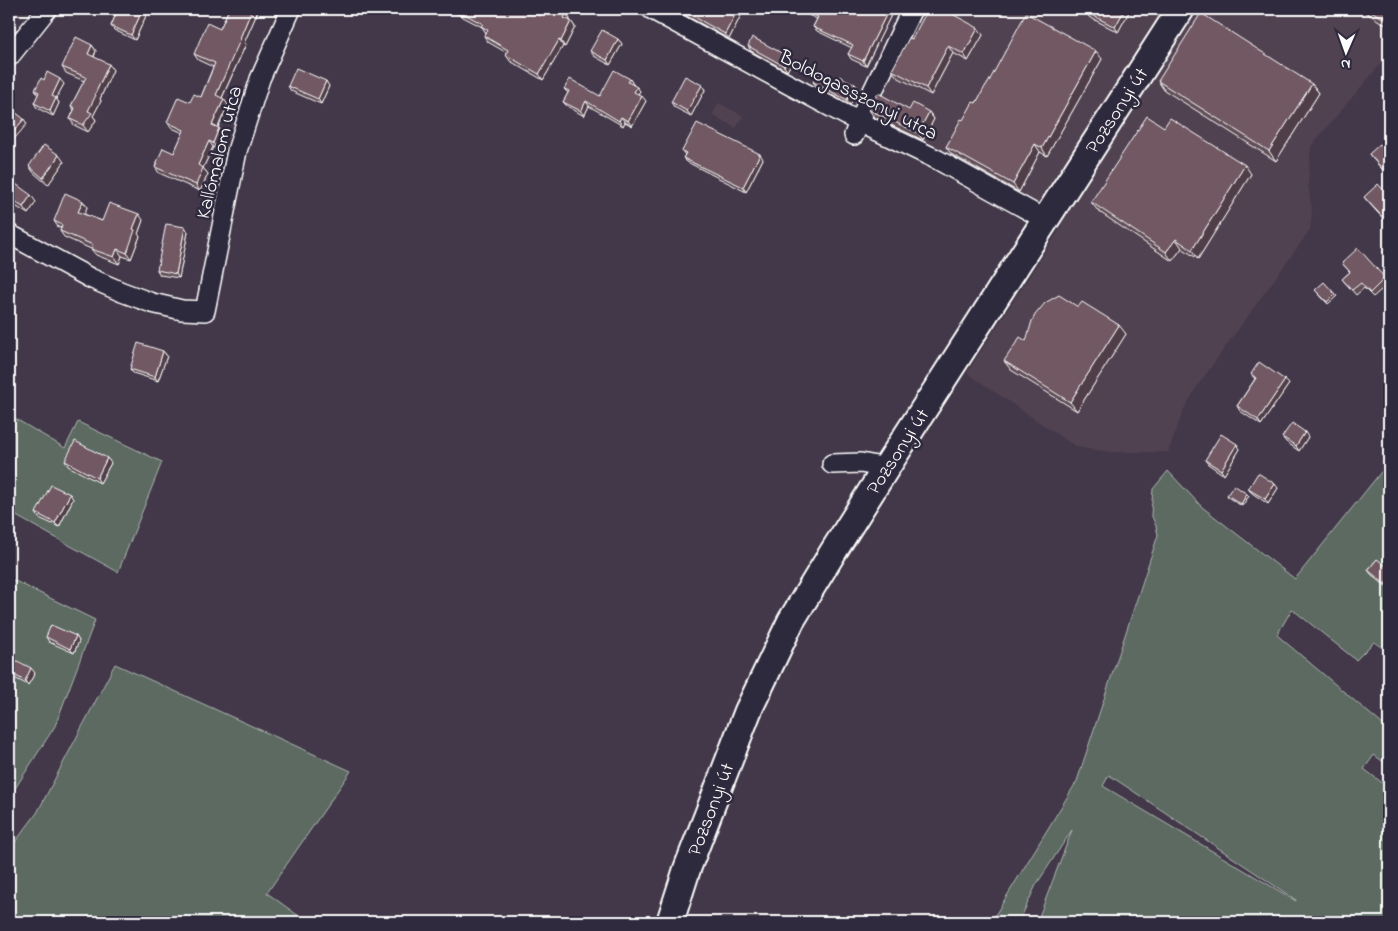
<svg xmlns="http://www.w3.org/2000/svg" width="1398" height="931" font-family="'Indie Flower',sans-serif">
	<rect width="100%" height="100%" fill="#433849"/>
	<filter id="ink" filterUnits="userSpaceOnUse"><feTurbulence type="fractalNoise" baseFrequency=".02" numOctaves="2"/><feDisplacementMap in="SourceGraphic" scale="10" xChannelSelector="R" yChannelSelector="G"/><feConvolveMatrix kernelMatrix="1 2 1 2 8 2 1 2 1" color-interpolation-filters="sRGB"/></filter>
	<g filter="url(#ink)">
		<path fill="#514251" d="M923,9H1389V54L1311,146L1308,185L1312,210L1310,230L1198,385L1184,409L1168,452H1111L1081,448L1067,441L967,373L1062,226L867,119Z
			M719,103L743,116L736,128L712,115Z"/>
		<path fill="#5b6b62" stroke="#adb5b0" fill-rule="evenodd" d="M9,415L65,448L78,422L162,462L118,572L9,512Z
			M1389,462V653L1374,642L1356,660L1292,609L1277,635L1389,730V766L1374,755L1364,769L1389,788V922H1037L1072,830L1036,885L1019,922H991L1077,781L1158,535L1156,526L1151,514L1153,489L1168,471L1202,507L1295,579ZM1109,775L1296,900V901L1103,786Z
			M9,578L95,620L55,726L9,798Z
			M115,664L351,771L267,893L307,922H9V850L37,813Z"/>
		<g fill="none" stroke-linecap="round" stroke-linejoin="round">
			<defs>
				<path id="street" d="M651,9L788,84L859,122L938,160L1046,220
					M9,57L47,9
					M854,135L868,101L912,9
					M9,234L90,278L122,292L152,303L182,310L205,311L237,151L260,79L291,9
					M832,464L861,463L886,468"/>
				<path id="secondary" d="M670,922L687,869L748,711L791,621L833,552L886,468L1181,9"/>
			</defs>
			<use href="#street" stroke="#fff" stroke-width="22"/>
			<use href="#secondary" stroke="#fff" stroke-width="30"/>
			<use href="#street" stroke="#2f2a3d" stroke-width="19"/>
			<use href="#secondary" stroke="#2f2a3d" stroke-width="26"/>
		</g>
		<path fill="#614d56" stroke="#fff" d="M118,9H149L135,40L114,30L111,26Z
			M229,9H259L244,43L246,44L222,98L228,105L218,128L223,135L217,149L213,147L203,168L208,174L200,191L159,173L155,167L174,153L183,133L172,128L167,122L190,102L201,97L213,67L198,60L194,54L220,29Z
			M448,9H527L540,16L550,11L566,14L570,19L569,21H571L575,27L565,47L563,46L543,80L510,61L506,55L507,53L488,42L484,36L486,33L482,27Z
			M674,9H744L729,39Z
			M795,9H854L865,14L868,9H894L866,66L851,59L848,54L852,48L817,31L813,27L817,19Z
			M993,9H1005L1003,13Z
			M1088,9H1129L1130,10L1118,32L1089,17L1086,12Z
			M1360,9H1389V27Z
			M983,35L968,61L953,53L931,95L897,77L892,70L912,39Z
			M618,39L622,44L610,65L594,56L590,51Z
			M92,45L96,51L94,57L113,70L100,99L101,101L93,116L96,120L88,132L74,125L70,119L74,110L71,106L84,81L66,73L62,67Z
			M748,46L792,62L787,71L751,51Z
			M1102,59L1047,156L1040,152L1019,192L951,154L946,147L976,103L987,85Z
			M630,79L633,84L640,91L638,94L646,101L632,126L625,122L623,126L589,106L584,116L567,106L563,102L568,93L564,89L600,96Z
			M44,80L64,84L56,98L59,103L53,116L37,108L34,103L38,95L35,90Z
			M1158,81L1312,84L1319,93L1276,161L1164,90Z
			M813,82L836,83L855,84L859,89L850,105L817,87Z
			M702,85L705,90L691,116L674,107L671,102Z
			M288,86H329L321,104L291,91Z
			M869,110L929,112L934,119L923,140L874,117Z
			M682,151L763,159L746,192L687,162L683,158L685,155Z
			M1369,154H1389V177L1373,159Z
			M64,162L48,185L34,173L29,166Z
			M1251,174L1198,259L1182,248L1172,261L1098,211L1091,202Z
			M9,189L36,202L28,214L9,202Z
			M1389,196V225L1368,202L1364,197Z
			M83,201L87,207L84,214L102,221L143,220L138,234L140,236L131,259L122,256L119,264L96,255L91,249L64,237L60,231L61,228L58,227L54,221Z
			M185,227L188,232L179,278L160,275L157,270Z
			M1342,263L1385,278L1389,283L1373,297L1364,288L1356,295L1342,279L1350,272Z
			M1315,290L1335,294L1337,296L1328,304Z
			M1078,307L1126,334L1077,411L1011,370L1004,361L1026,341Z
			M163,351L167,356L158,381L133,373L130,369Z
			M1251,374L1285,380L1289,384L1261,425L1240,411L1237,406L1255,379Z
			M1282,437H1308L1299,451L1286,442Z
			M1240,449L1224,475L1208,464L1205,460Z
			M107,458L111,463L100,483L68,466L65,461Z
			M1278,488L1268,504L1252,493L1248,489Z
			M1247,494L1249,496L1242,506L1229,498L1227,495Z
			M73,499L59,527L39,518L36,513Z
			M1377,559L1389,589L1371,574L1368,570Z
			M76,636L79,641L74,653L49,642L46,637Z
			M9,657L35,673L28,685L9,675Z"/>
		<path fill="#4f3e46" stroke="#fff" d="M143,9H149L135,40L131,35Z
			M252,9H259L244,43L246,44L220,102L216,95Z
			M738,9H744L729,39L725,34Z
			M889,9H894L866,66L863,61Z
			M1000,9H1005L1003,13Z
			M1125,9H1129L1130,10L1118,32L1115,27Z
			M566,14L570,19L568,23L564,18Z
			M571,21L575,27L565,47L561,41Z
			M978,28L983,35L968,61L964,54Z
			M618,39L622,44L610,65L607,60Z
			M559,40L563,46L543,80L539,74Z
			M92,45L96,51L92,60L88,54Z
			M948,46L953,53L931,95L926,88Z
			M1096,51L1102,59L1047,156L1042,148Z
			M789,57L792,62L787,71L784,66Z
			M109,64L113,70L100,99L101,101L93,116L96,120L88,132L83,125L88,111L95,94Z
			M60,79L64,84L55,100L52,96Z
			M326,81L329,86L321,104L318,99Z
			M855,84L859,89L850,105L847,100Z
			M1312,84L1319,93L1276,161L1269,151Z
			M702,85L705,90L691,116L687,111Z
			M637,87L640,91L637,96L634,92Z
			M642,96L646,101L632,126L628,121Z
			M56,98L59,103L53,116L50,111Z
			M224,99L228,105L216,131L212,125Z
			M586,101L589,106L584,116L581,111Z
			M929,112L934,119L923,140L918,133Z
			M621,117L625,122L623,126L619,121Z
			M24,119L27,124L9,145V137Z
			M219,128L223,135L217,149L213,143Z
			M209,141L213,147L203,168L208,174L200,191L196,185L198,165Z
			M1035,144L1040,152L1019,192L1013,184Z
			M760,154L763,159L746,192L743,187Z
			M59,155L64,162L48,185L43,178Z
			M1245,165L1251,174L1198,259L1192,250Z
			M31,195L36,202L28,214L23,207Z
			M83,201L87,207L83,218L78,212Z
			M139,214L143,220L138,234L140,236L131,259L127,253L133,229Z
			M185,227L188,232L179,278L176,274Z
			M1176,239L1182,248L1172,261L1166,252Z
			M117,249L122,256L119,264L114,257Z
			M1119,325L1126,334L1077,411L1070,402Z
			M163,351L167,356L158,381L155,377Z
			M1285,380L1289,384L1261,425L1258,420Z
			M1305,432L1308,437L1299,451L1296,446Z
			M1237,444L1240,449L1224,475L1221,470Z
			M107,458L111,463L100,483L97,478Z
			M1275,484L1278,488L1268,504L1265,499Z
			M70,494L73,499L59,527L55,523Z
			M1247,494L1249,496L1242,506L1241,504Z
			M1389,579V589L1385,584Z
			M76,636L79,641L74,653L70,649Z
			M31,668L35,673L28,685L25,681Z"/>
		<path fill="#715964" stroke="#fff" d="M118,9H143L131,35L111,26Z
			M229,9H252L240,38H241L216,95L224,99L212,125L219,128L213,143L209,141L198,165L203,168L196,185L155,167L163,148L174,153L184,130L167,122L178,97L190,102L194,94L201,97L215,63L194,54L207,23L220,29Z
			M455,9H527L540,16L543,9H545L550,11L551,9H556L566,14L564,18L571,21L561,41L559,40L539,74L506,55L508,50L484,36L488,30L481,26L483,24Z
			M680,9H738L725,34Z
			M801,9H854L865,14L868,9H889L863,61L848,54L853,45L813,27L818,17Z
			M928,9H943L978,28L964,54L948,46L926,88L892,70L909,38L912,39Z
			M1088,9H1125L1115,27L1086,12Z
			M1368,9H1389V22Z
			M1026,13L1096,51L1042,148L1035,144L1013,184L946,147L961,119L963,120L973,102L976,103L986,85H987Z
			M1201,13L1312,84L1269,151L1158,81Z
			M602,30L618,39L607,60L590,51Z
			M76,37L92,45L88,54L109,64L95,94L96,95L88,111L92,113L83,125L70,119L75,108L71,106L86,77L62,67Z
			M752,37L789,57L784,66L748,46Z
			M296,68L326,81L318,99L288,86Z
			M614,70L630,79L628,82L637,87L634,92L642,96L628,121L621,117L619,121L586,101L581,111L563,102L569,91L564,89L570,79L600,96Z
			M47,72L60,79L52,96L56,98L50,111L34,103L39,92L35,90L41,78L44,80Z
			M818,73L836,83L839,76L855,84L847,100L813,82Z
			M685,76L702,85L687,111L671,102Z
			M878,93L909,110L913,103L929,112L918,133L869,110Z
			M10,108L24,119L9,137V109Z
			M1147,116L1164,127L1170,118L1245,165L1192,250L1176,239L1166,252L1091,202Z
			M697,123L760,154L743,187L683,158L686,153L682,151Z
			M1380,144L1389,154V176L1369,154Z
			M44,145L59,155L43,178L29,166Z
			M13,182L31,195L23,207L9,198V189Z
			M1378,184L1389,196V224L1364,197Z
			M65,193L83,201L78,212L102,221L109,203L139,214L133,229L135,230L127,253L117,249L114,257L91,249L93,245L60,231L62,225L54,221Z
			M166,224L185,227L176,274L157,270Z
			M1358,248L1385,278L1370,293L1361,283L1352,290L1342,279L1350,272L1342,263Z
			M1324,282L1335,294L1327,302L1315,290Z
			M1059,295L1078,307L1082,302L1119,325L1070,402L1004,361L1020,337L1026,341L1032,321L1035,315L1045,303Z
			M138,343L163,351L155,377L130,369Z
			M1259,362L1285,380L1258,420L1237,406L1256,378L1251,374Z
			M1292,423L1305,432L1296,446L1282,437Z
			M1221,434L1237,444L1221,470L1205,460Z
			M75,441L107,458L97,478L65,461Z
			M1258,473L1275,484L1265,499L1248,489Z
			M51,485L70,494L55,523L36,513Z
			M1234,485L1247,494L1241,504L1227,495Z
			M1377,559L1389,568V579L1385,584L1368,570Z
			M51,625L76,636L70,649L46,637Z
			M9,657L31,668L25,681L9,672Z"/>
	</g>
	<g text-anchor="middle" stroke-width="5" stroke-linejoin="round" paint-order="stroke">
		<g font-size="20" fill="#fff" stroke="#2f2a3d">
			<text transform="translate(859 94) rotate(27)" y="7">Boldogasszonyi utca</text>
			<text transform="translate(1116 110) rotate(-57)" y="7">Pozsonyi út</text>
			<text transform="translate(218 152) rotate(-76)" y="7">Kallómalom utca</text>
			<text transform="translate(897 451) rotate(-57)" y="7">Pozsonyi út</text>
			<text transform="translate(710 809) rotate(-69)" y="7">Pozsonyi út</text>
		</g>
	</g>
	<rect width="1398" height="931" fill="none" stroke="#2f2a3d" stroke-width="30"/>
	<rect x="15" y="15" width="1368" height="901" fill="none" stroke="#fff" stroke-width="2" filter="url(#ink)"/>
	<g transform="translate(1346 52) rotate(182)" stroke="#2f2a3d" stroke-width="4" paint-order="stroke">
	<path d="M0-4L9 19L0 12L-9 19Z" fill="#ffffff"/>
	<text y="-8" font-size="14" font-weight="bold" text-anchor="middle" fill="#ffffff">N</text>
	</g>
</svg>
